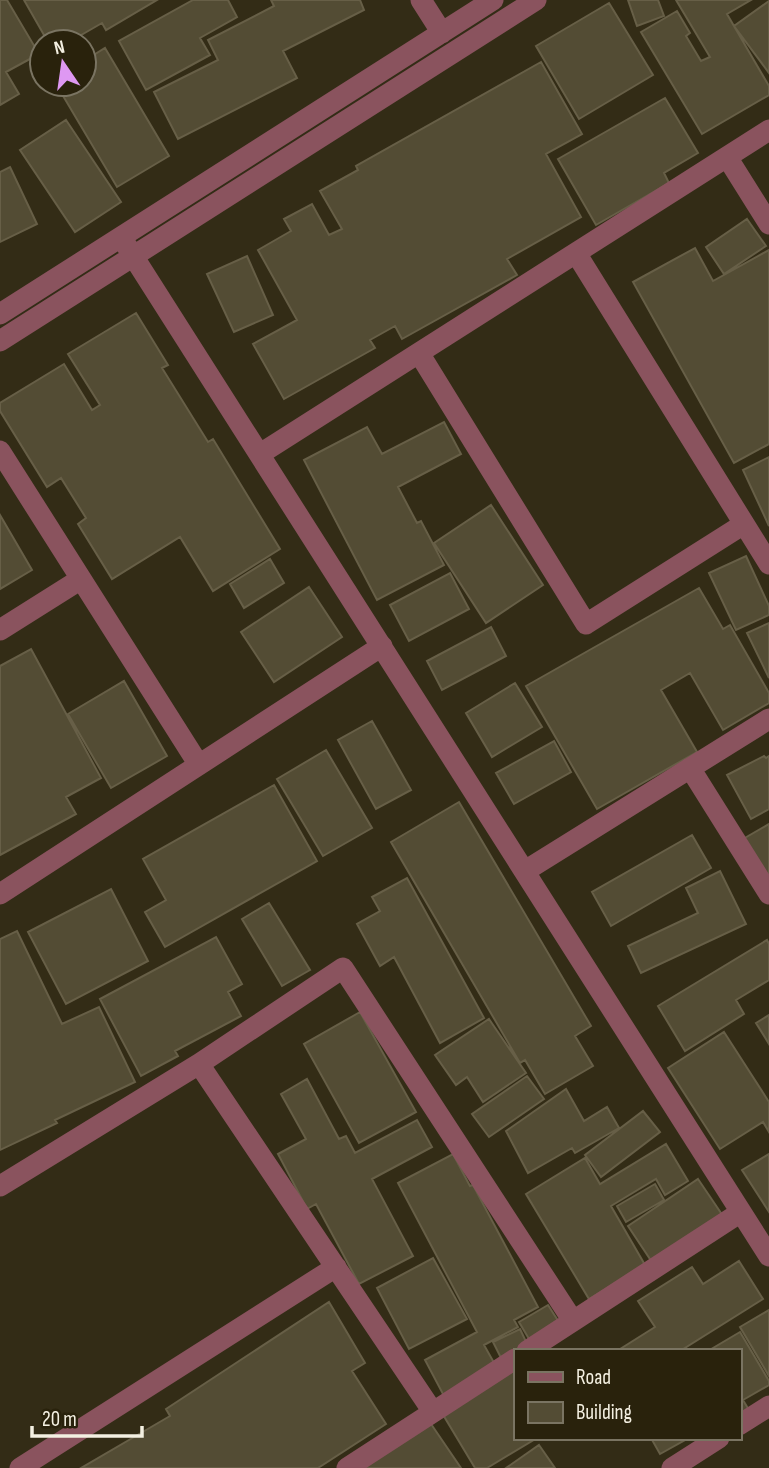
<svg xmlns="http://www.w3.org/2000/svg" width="769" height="1468" font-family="'Sofia Sans Condensed',sans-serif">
	<rect width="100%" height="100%" fill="#332c16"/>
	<path fill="#534c34" stroke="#675f47" stroke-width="2" d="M0,0H7L39,54L6,72L19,94L0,105Z
		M24,0H157L106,30L102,23L69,42H48Z
		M193,0H228L237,17L200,38L210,55L146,90L119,41Z
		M271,0H360L364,10L283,51L297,78L178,139L154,92L218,60L208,40L274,6Z
		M628,0H658L664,16L637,26Z
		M676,0H751L727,14L769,86V95L702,134L641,32L677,11L690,33L686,36L701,61L710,57Z
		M769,1V73L734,26Z
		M609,3L653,75L579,119L536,46Z
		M105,48L169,156L117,187L56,84H84V61Z
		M541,62L582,134L546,154L581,217L507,259L517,275L402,339L395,326L370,340L375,348L284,399L253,344L297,320L258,250L291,231L284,219L312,204L329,235L342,229L320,191L358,170L356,166Z
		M665,98L698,153L664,173L669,183L596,225L558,159Z
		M66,120L121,202L75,232L20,150Z
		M10,167L37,224L0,242V172Z
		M747,219L766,246L724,274L706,247Z
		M695,248L713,281L769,250V444L734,463L633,282Z
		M247,256L273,315L234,332L207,274Z
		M136,313L168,365L162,368L208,442L213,439L280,549L213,591L180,537L112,579L78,524L86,518L61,478L47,487L0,411V403L64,364L92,410L100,405L68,354Z
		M444,422L461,454L398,487L417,523L421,521L444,565L377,600L304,460L367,427L382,454Z
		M769,457V526L743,470Z
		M491,505L543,585L486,623L434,543Z
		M0,515L32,570L0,589Z
		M746,556L769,606V615L736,630L709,573Z
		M270,559L284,583L244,608L230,584Z
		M450,573L469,609L409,641L390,605Z
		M309,587L342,637L274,682L241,632Z
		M699,588L723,629L730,625L769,693V703L723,730L690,673L661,690L697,752L597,809L526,686Z
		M769,623V678L747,633Z
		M491,627L506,656L442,690L427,661Z
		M31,649L101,778L66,797L76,814L0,855V666Z
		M124,681L167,756L111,788L68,714Z
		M515,683L542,727L492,757L466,713Z
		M372,721L411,790L376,809L338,740Z
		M554,741L571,772L514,804L496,773Z
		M326,750L372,828L323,856L277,779Z
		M764,756L766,758L769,756V809L751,819L727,775Z
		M274,785L317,861L165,947L145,912L166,900L143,859Z
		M459,802L591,1026L575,1036L593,1066L545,1094L525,1060L520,1063L391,842Z
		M769,824V882L743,839Z
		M692,835L711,868L611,926L592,892Z
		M720,871L746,924L641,973L628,946L698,913L686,888Z
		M407,878L484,1018L440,1043L394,957L380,966L357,924L380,911L372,897Z
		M111,889L148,961L66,1004L28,932Z
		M269,903L310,970L282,986L242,919Z
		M17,931L62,1024L99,1007L135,1082L55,1120L57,1123L0,1150V939Z
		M216,937L242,984L228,992L241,1016L175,1051L178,1056L141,1076L100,999Z
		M767,940L769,944V980L736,1000L744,1014L685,1051L658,1006Z
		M360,1012L416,1112L359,1143L304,1044Z
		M769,1015V1044L756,1023Z
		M489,1019L526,1073L483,1102L467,1077L456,1085L435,1055Z
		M724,1032L769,1102V1132L763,1122L720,1149L668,1068Z
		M527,1076L544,1099L489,1137L472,1114Z
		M307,1079L339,1139L346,1136L355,1153L417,1120L432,1147L372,1179L413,1256L359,1284L316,1204L307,1209L278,1154L306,1139L281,1094Z
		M566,1089L584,1121L607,1107L619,1128L575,1153L572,1148L528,1173L506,1131Z
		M643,1111L660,1132L601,1177L585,1155Z
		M666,1144L688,1181L665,1195L656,1179L611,1206L645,1265L589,1299L526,1194L585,1158L600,1184Z
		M453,1154L470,1186L473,1185L538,1307L514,1320L518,1327L484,1345L497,1368L444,1396L425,1360L477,1332L398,1183Z
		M769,1154V1212L742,1170Z
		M698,1179L723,1216L652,1262L628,1226Z
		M655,1184L664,1200L626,1222L617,1206Z
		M433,1258L467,1319L409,1349L377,1288Z
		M739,1261L763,1299L680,1351H617L655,1327L638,1301L692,1267L703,1284Z
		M329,1302L365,1363L352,1371L386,1424L318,1468H81L170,1416L166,1409Z
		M548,1305L562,1327L532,1344L519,1322Z
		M769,1310V1376L740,1327Z
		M520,1329L529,1348L503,1362L493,1342Z
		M740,1332L769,1381V1385L743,1400L749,1410L739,1415V1351H708Z
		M515,1370V1438H537L487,1468H475L442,1413Z
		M429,1421L461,1468H357Z
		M651,1438H684L685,1440L660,1454Z
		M539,1445L555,1468H506Z"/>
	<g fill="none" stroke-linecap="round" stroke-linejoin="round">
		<path stroke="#8a535e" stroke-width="21" d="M421,0L442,33
			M727,157L769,224
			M121,237L769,1256
			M576,253L769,564
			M0,314L493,0
			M0,341L536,0
			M419,353L586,624L744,524
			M0,451L199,765
			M260,454L769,130
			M0,630L81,579
			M690,768L769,894
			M525,871L769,719
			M0,894L382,646
			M199,1064L343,968L573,1321
			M0,1186L199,1064L433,1412
			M527,1351L741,1212
			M739,1425L769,1406
			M20,1468L336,1267
			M347,1468L515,1359
			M672,1468L719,1438"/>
	</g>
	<rect x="514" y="1349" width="228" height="91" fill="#29220c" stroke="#7a7462" stroke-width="2"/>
	<rect x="528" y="1372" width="35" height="10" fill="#8a535e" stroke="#7a7462" stroke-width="2"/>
	<text x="576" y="1384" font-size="21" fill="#f4f0e2">Road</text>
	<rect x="528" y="1402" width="35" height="21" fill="#534c34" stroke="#7a7462" stroke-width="2"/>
	<text x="576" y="1419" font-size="21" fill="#f4f0e2">Building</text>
	<g transform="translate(63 63) rotate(347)"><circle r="33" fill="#29220c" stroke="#7a7462" stroke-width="2"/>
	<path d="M0-5L12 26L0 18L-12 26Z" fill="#de98f2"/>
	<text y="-10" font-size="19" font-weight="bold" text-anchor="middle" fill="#f4f0e2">N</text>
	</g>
	<path d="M32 1426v10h110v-10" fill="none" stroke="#f4f0e2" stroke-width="3.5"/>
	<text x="42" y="1426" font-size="21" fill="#f4f0e2" stroke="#29220c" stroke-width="5" paint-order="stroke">20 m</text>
</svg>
